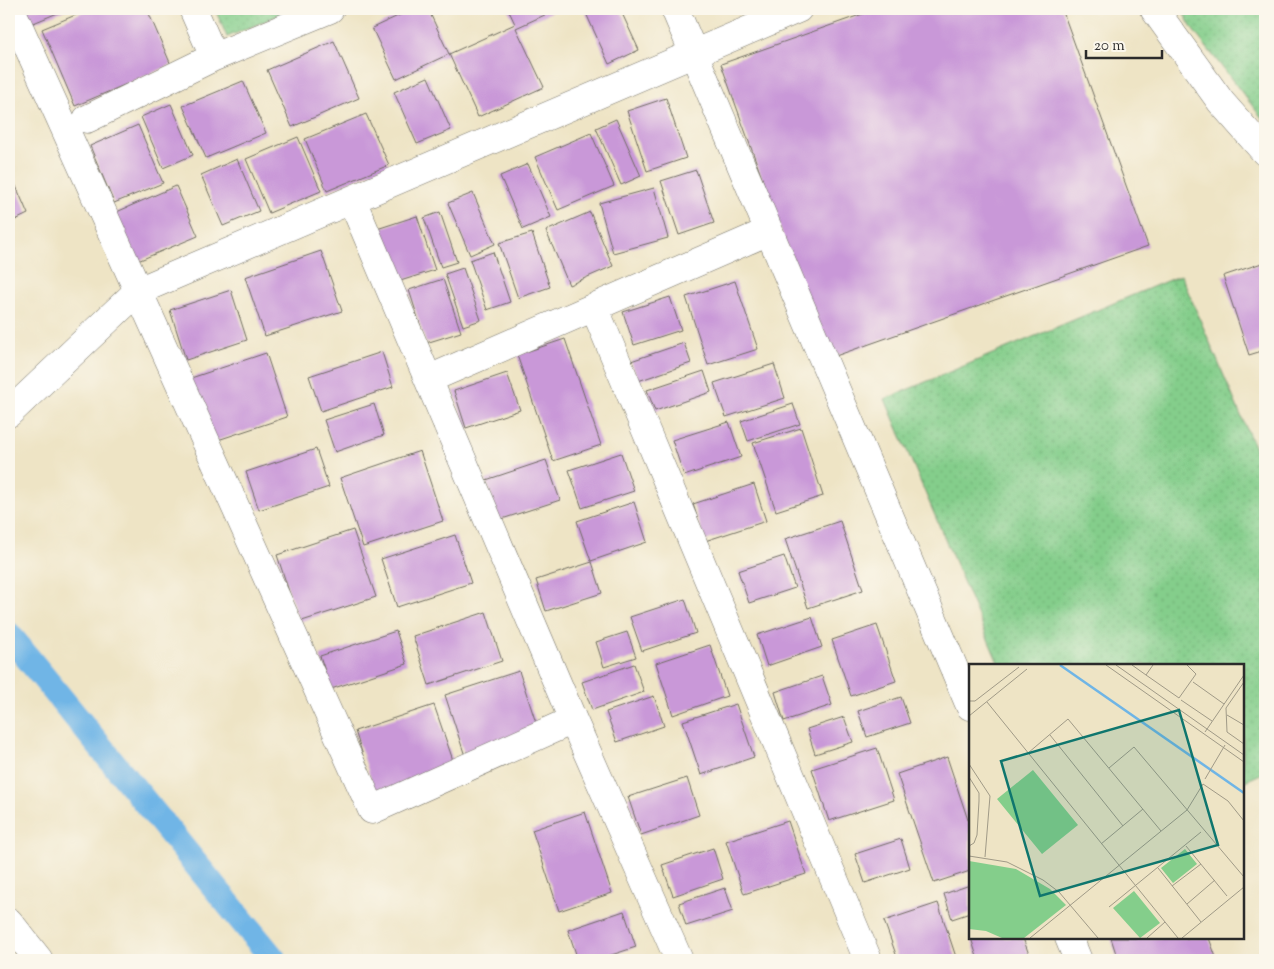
<svg xmlns="http://www.w3.org/2000/svg" width="1274" height="969" font-family="'Sorts Mill Goudy',serif">
	<defs>
		<pattern id="grass-dots" width="8" height="8" patternUnits="userSpaceOnUse" patternTransform="scale(1.25)"><rect width="8" height="8" fill="#84ce8b"/><path d="M2 2h.1M6 6h.1" fill="none" stroke="#72b178" stroke-width="1.8" stroke-linecap="round"/></pattern>
	</defs>
	<rect width="100%" height="100%" fill="#fbf7ec"/>
	<filter id="ink" filterUnits="userSpaceOnUse"><feTurbulence type="fractalNoise" baseFrequency=".02" numOctaves="2"/><feDisplacementMap in="SourceGraphic" scale="10" xChannelSelector="R" yChannelSelector="G"/><feConvolveMatrix kernelMatrix="1 2 1 2 8 2 1 2 1" color-interpolation-filters="sRGB"/></filter>
	<filter id="wash" filterUnits="userSpaceOnUse"><feTurbulence type="fractalNoise" baseFrequency=".0096" numOctaves="4" result="noise"/><feDisplacementMap in="SourceGraphic" scale="20" xChannelSelector="R" yChannelSelector="G"/><feGaussianBlur stdDeviation="1.12" result="paint"/><feColorMatrix in="noise" values="0 0 0 0 0 0 0 0 0 0 0 0 0 0 0 0 0 1.4 0 .05"/><feComposite in="paint" operator="in"/></filter>
	<g filter="url(#wash)">
		<rect width="100%" height="100%" fill="#eee4c5"/>
		<path fill="url(#grass-dots)" stroke="#587c5b" d="M215,9H294L227,37Z
			M1181,9H1265V122L1193,30Z
			M1181,275L1265,472V772L1243,782V665H999L885,399Z"/>
		<g fill="none" stroke-linecap="round" stroke-linejoin="round">
			<path stroke="#6fb5e6" stroke-width="26" d="M9,635L274,960"/>
		</g>
		<g id="blocks">
			<path fill="#c998d8" d="M17,9H67L24,27Z
				M90,9H147L171,65L75,106L42,29Z
				M413,9H428L449,54L515,24L508,9H558L516,28L544,87L478,117L449,54L396,79L372,28Z
				M584,9H620L639,50L609,64Z
				M877,9H1062L1148,246L827,359L721,64Z
				M334,41L359,98L292,127L267,70Z
				M428,77L451,130L417,144L394,92Z
				M243,81L266,133L206,158L183,106Z
				M666,98L686,158L647,171L627,111Z
				M171,104L193,155L163,168L141,117Z
				M366,114L389,165L327,191L305,139Z
				M616,119L641,176L621,185L596,128Z
				M138,125L163,183L114,203L90,146Z
				M591,133L614,186L558,210L535,157Z
				M298,137L321,191L269,213L246,159Z
				M237,159L259,211L223,226L201,175Z
				M528,164L551,217L523,229L500,176Z
				M9,170L28,214L9,223Z
				M696,170L714,223L679,235L661,181Z
				M176,186L198,236L133,263L112,214Z
				M654,188L668,238L613,253L599,203Z
				M473,193L495,244L470,255L448,203Z
				M440,212L457,262L441,267L424,218Z
				M590,212L613,266L569,285L546,231Z
				M417,216L435,270L394,283L377,229Z
				M532,233L550,287L518,298L499,243Z
				M321,251L342,311L265,336L245,277Z
				M493,252L510,302L487,310L470,260Z
				M1265,262V350L1249,355L1223,276Z
				M463,268L481,320L463,326L445,274Z
				M443,279L461,332L426,343L409,290Z
				M735,281L758,349L708,365L686,297Z
				M231,290L247,340L186,360L170,310Z
				M670,297L681,330L634,345L623,312Z
				M565,339L601,445L553,461L517,355Z
				M684,343L691,363L638,381L631,361Z
				M382,352L393,387L321,411L309,376Z
				M266,353L287,417L209,443L188,379Z
				M774,364L785,398L726,417L714,383Z
				M704,371L711,392L655,411L647,390Z
				M507,373L520,410L466,428L454,391Z
				M374,404L384,435L335,452L324,420Z
				M793,404L800,424L748,441L741,421Z
				M729,422L741,457L684,476L672,440Z
				M801,428L823,496L776,511L753,443Z
				M316,449L329,487L259,510L246,472Z
				M420,451L443,521L363,547L340,478Z
				M621,453L634,491L582,508L569,470Z
				M546,460L560,500L499,520L486,480Z
				M754,484L766,521L705,541L693,504Z
				M634,502L647,542L591,561L577,521Z
				M840,521L863,590L808,608L785,539Z
				M353,530L376,597L299,622L277,555Z
				M455,535L471,583L397,607L381,559Z
				M784,556L795,588L749,603L738,571Z
				M592,562L602,593L546,611L536,580Z
				M685,599L696,633L642,651L630,617Z
				M486,612L502,661L429,685L413,636Z
				M812,617L822,647L767,666L757,635Z
				M877,625L896,681L851,696L832,640Z
				M396,631L407,664L331,689L320,656Z
				M627,632L636,657L604,667L596,642Z
				M710,645L727,696L673,715L656,663Z
				M634,664L644,692L592,710L582,682Z
				M519,671L540,735L466,759L445,695Z
				M822,676L832,705L784,721L775,692Z
				M654,696L664,726L617,742L606,712Z
				M901,697L910,723L867,737L858,711Z
				M736,704L754,757L701,775L683,721Z
				M434,705L456,769L376,795L355,731Z
				M844,717L853,742L815,754L807,729Z
				M877,748L894,800L829,821L812,769Z
				M947,757L970,826V871L934,883L897,774Z
				M687,778L699,815L641,835L628,797Z
				M585,812L612,893L559,911L532,830Z
				M788,821L806,874L744,894L726,841Z
				M901,839L910,868L865,883L855,854Z
				M713,848L723,879L673,896L662,865Z
				M970,885V913L952,919L944,894Z
				M725,888L733,911L686,926L679,903Z
				M938,903L957,960H898L884,921Z
				M624,911L636,947L596,960H578L568,930Z
				M971,938H1023L1031,960H978Z
				M1111,938H1209L1217,960H1118Z"/>
		</g>
	</g>
	<g filter="url(#ink)">
		<use href="#blocks" fill-opacity="0" stroke="#6f6c61" stroke-width="1"/>
		<g fill="none" stroke-linecap="round" stroke-linejoin="round">
			<defs>
				<path id="minor" d="M11,9L372,810L573,720
					M193,9L214,57
					M675,9L970,706
					M1154,9L1221,102L1265,152
					M87,119L214,57L330,9
					M352,200L573,720L679,960
					M594,307L868,960
					M429,379L769,231
					M9,413L138,291L798,9
					M9,922L39,960
					M1069,938L1078,960"/>
			</defs>
			<use href="#minor" stroke="#6f6c61" stroke-width="29"/>
			<use href="#minor" stroke="#fff" stroke-width="28"/>
		</g>
	</g>
	<g transform="translate(969 664)">
		<rect width="275" height="275" fill="#eee4c5"/>
		<path d="M64,106L109,161L73,190L28,135ZM216,185L228,200L204,219L192,204ZM0,197L47,205L81,225L97,241L55,274H33L17,267L0,265ZM165,227L191,259L171,274L144,244Z" fill="#84ce8b"/>
		<path fill="none" stroke="#6fb5e6" stroke-width="2.5" d="M91,1L275,129"/>
		<path fill="none" stroke="#a09a87" stroke-width="1" d="M137,1L275,98M147,1L275,91M163,1L177,11M184,1L177,11L210,34L227,10L218,1M224,18L255,40M212,36L243,57M0,37H6L50,3M18,38L209,274M258,51L275,61M0,52L58,5M236,68L275,11M81,71L154,162M275,80L258,68L257,44L275,18M59,89L99,55L192,167M0,100L21,132L16,193M140,104L165,83L275,213M0,113L10,129V137L8,171L5,179L0,182M236,115L256,81M132,180L174,145M217,182L258,232M0,192L38,198L74,216L90,228L129,274M189,204L232,258M203,222L232,200M218,240L246,216M140,243L232,168M61,274L218,146L234,120L259,137L275,157M178,274L196,258M213,274L275,223"/>
		<path fill="#0f766e" fill-opacity="0.15" stroke="#0f766e" stroke-width="2.5" d="M210,46L249,181L71,232L32,97Z"/>
		<rect width="275" height="275" fill="none" stroke="#2b2b2b" stroke-width="2.5"/>
	</g>
	<rect width="1274" height="969" fill="none" stroke="#fbf7ec" stroke-width="30"/>
	<path d="M1086 50v8h76v-8" fill="none" stroke="#2b2b2b" stroke-width="2.5"/>
	<text x="1094" y="50" font-size="15" fill="#2b2b2b" stroke="#fbf7ec" stroke-width="4" paint-order="stroke">20 m</text>
</svg>
